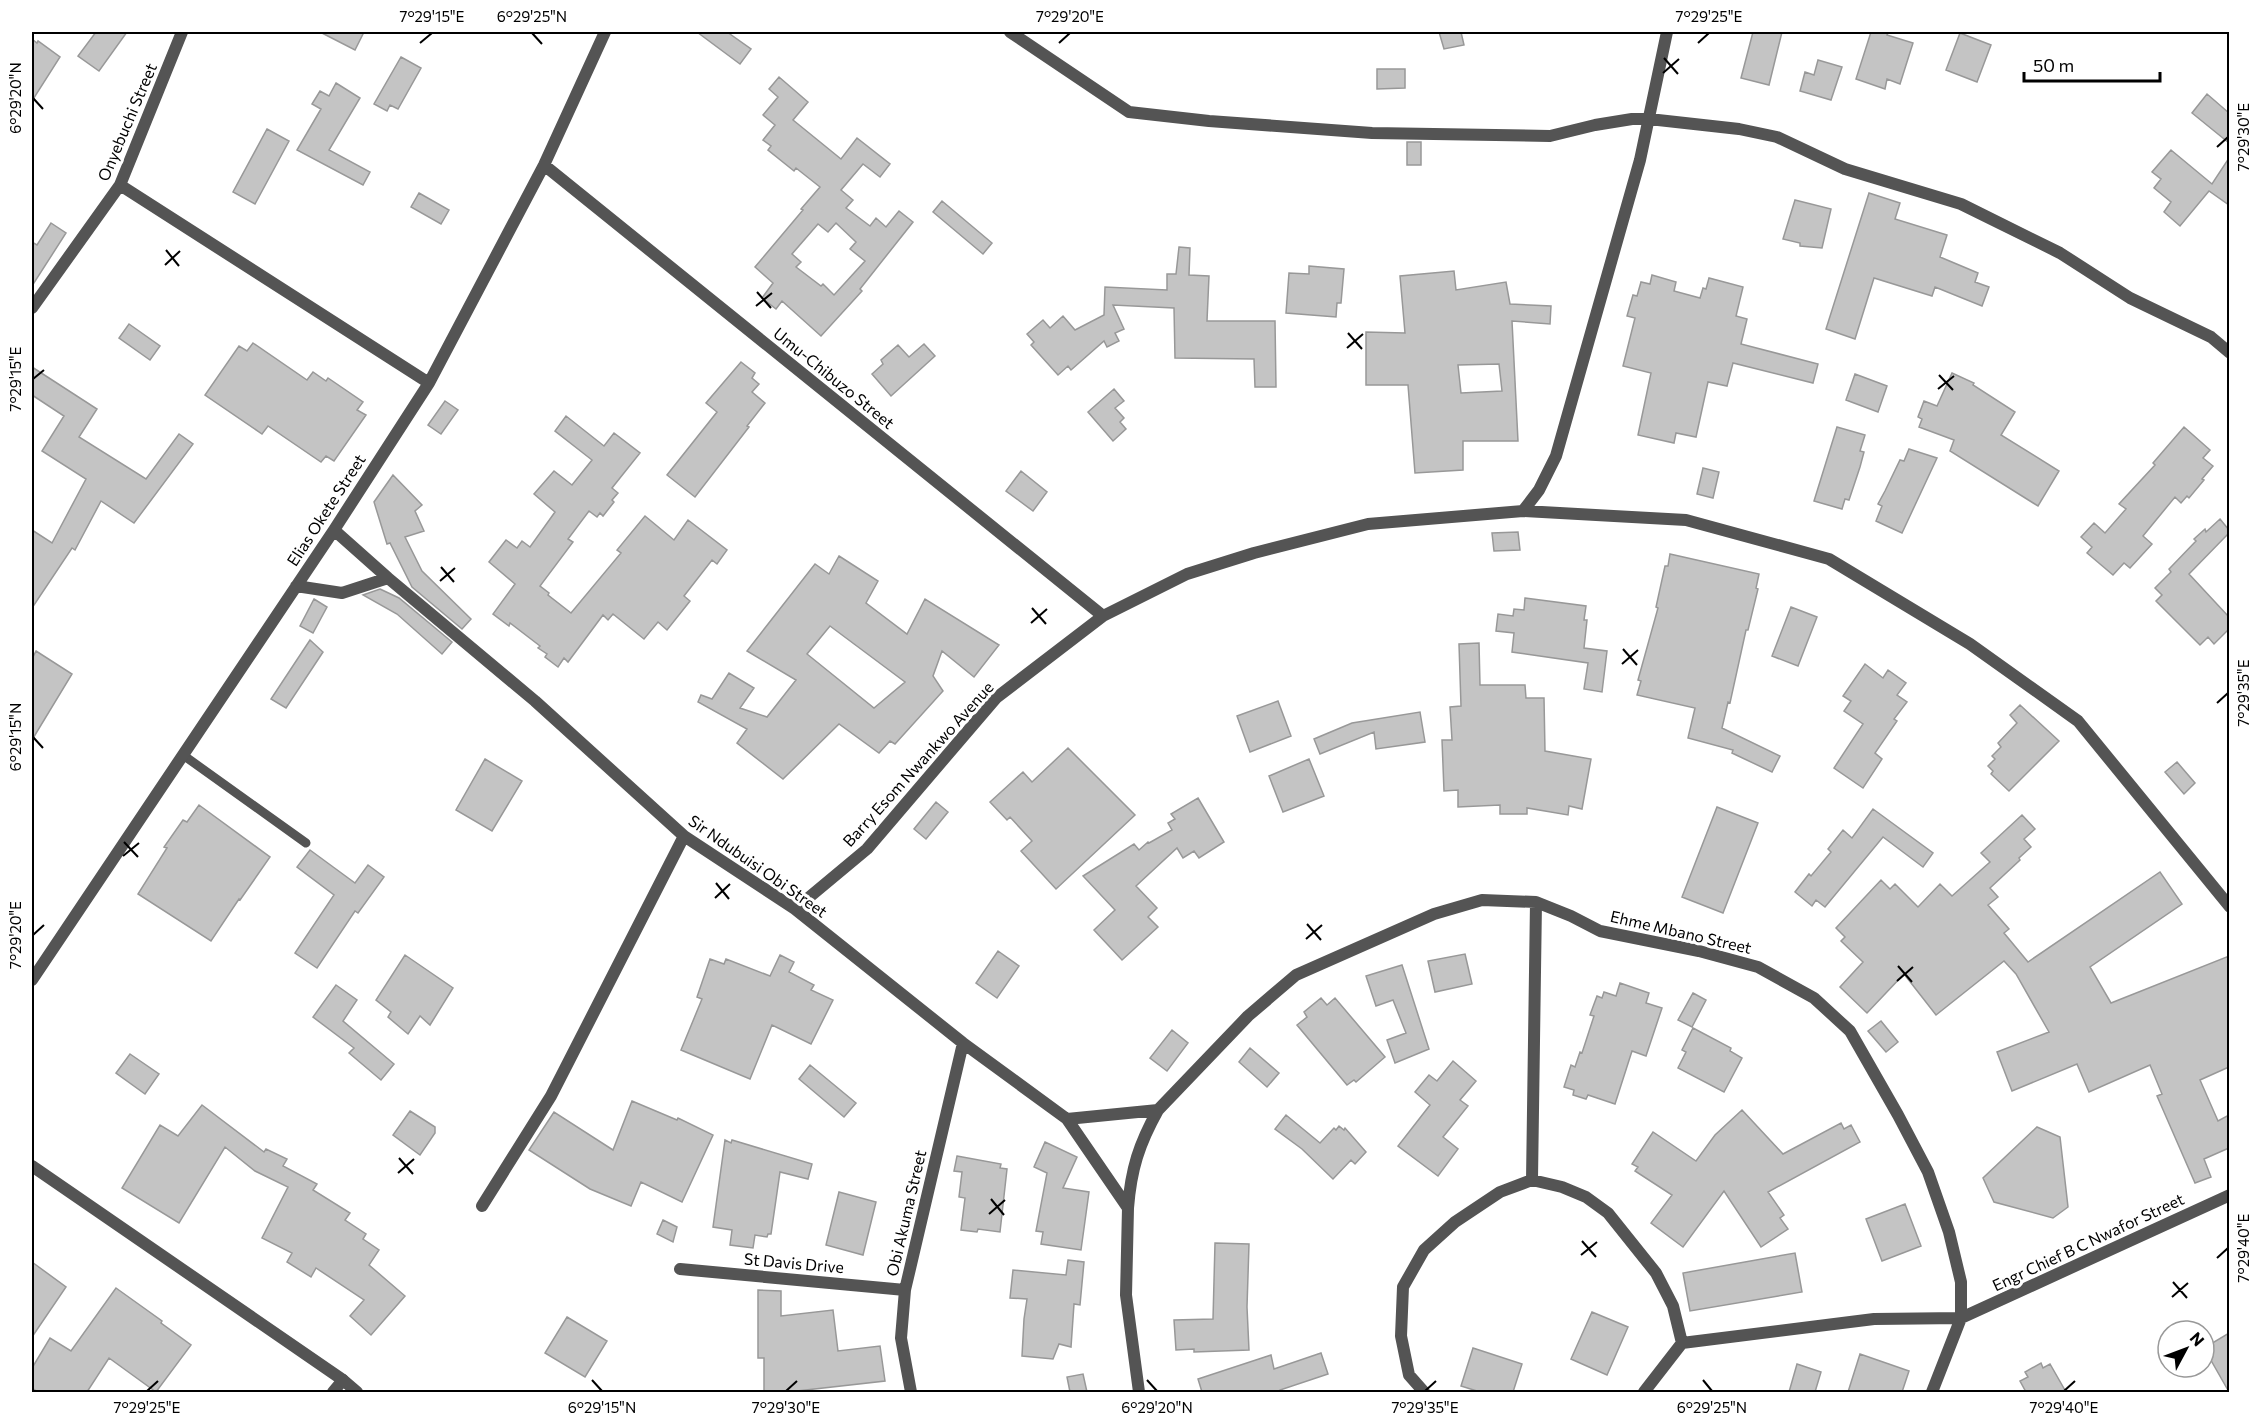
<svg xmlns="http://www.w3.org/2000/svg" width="2261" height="1424" font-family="Commissioner,sans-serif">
	<rect width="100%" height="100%" fill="#fff"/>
	<path fill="#c4c4c4" stroke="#989898" stroke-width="1.5" fill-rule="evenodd" d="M96,32H127L99,71L78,56Z
		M320,32H364L355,50Z
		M697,32H727L751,49L740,64Z
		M1439,32H1461L1464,45L1444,49Z
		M1753,32H1782L1769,85L1741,78Z
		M1871,32H1888L1887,35L1913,43L1900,84L1887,79L1885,89L1856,79Z
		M1960,33L1991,45L1977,82L1946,70Z
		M32,39L37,43L38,41L60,57L32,101Z
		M401,57L421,68L398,109L390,105L387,111L374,104Z
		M1818,60L1842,67L1831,100L1800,91L1805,72L1814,75Z
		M1377,69H1405V88L1377,89Z
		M779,77L808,102L793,120L841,159L857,138L890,164L880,177L863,164L841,190L853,200L846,208L870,226L876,218L886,227L899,211L913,222L860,289L862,291L821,336L782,301L776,309L762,298L773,283L755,267L803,210L801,209L820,187L796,168L794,171L768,150L771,146L763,140L775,125L763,115L778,97L769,89ZM836,223L856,242L850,249L865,261L834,295L823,284L821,286L796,267L801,262L792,254L818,224L828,232Z
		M336,83L360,98L329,150L370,172L363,185L297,150L321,109L312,104L320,91L329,96Z
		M2207,94L2229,113V143L2192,113Z
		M267,129L289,141L255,204L233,192Z
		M1407,142H1421V165H1407Z
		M2171,150L2212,184L2229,158V205L2209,191L2180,226L2164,212L2171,202L2154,188L2161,179L2152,172Z
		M419,193L449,210L441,224L411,207Z
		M1869,193L1900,203L1895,219L1947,235L1940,257L1978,273L1975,282L1989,287L1982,306L1935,287L1932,296L1874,278L1855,339L1826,329Z
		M1795,200L1831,209L1822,248L1800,246V243L1783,239Z
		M942,201L992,243L983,254L933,212Z
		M51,223L66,233L32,286V242L37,245Z
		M1179,247L1190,248L1189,275L1209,276L1207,321H1275L1276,387H1255L1254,359L1175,358L1174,308L1113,305L1124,329L1115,333L1119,341L1107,347L1104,341L1071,370L1068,366L1058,375L1031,345L1034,342L1027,334L1043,320L1050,328L1063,316L1075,330L1104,315L1105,287L1167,290V274H1176Z
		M1309,266L1344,269L1341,303H1337L1336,317L1286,313L1289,273L1309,274Z
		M1454,271L1456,290L1506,282L1510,304L1551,306L1550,324L1512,321L1518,441H1463V470L1415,473L1408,385H1366V332L1405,333L1400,276ZM1499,364L1502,391L1461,393L1458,365Z
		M1652,275L1676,282L1674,291L1700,298L1703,288L1706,289L1709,278L1743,287L1736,316L1747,319L1741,344L1818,364L1813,383L1733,363L1727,386L1708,382L1696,437L1676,433L1674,443L1638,435L1651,373L1623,366L1635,318L1627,316L1633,295L1637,296L1641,282L1650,284Z
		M129,324L160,346L150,360L119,338Z
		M253,343L307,380L313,372L326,381L328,378L363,402L357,410L366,415L334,461L326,456L321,462L268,426L262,434L205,395L239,346L247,351Z
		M924,344L935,356L891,396L872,374L883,364L881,360L898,345L909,357Z
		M741,362L755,373L752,378L759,384L752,392L765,403L747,426L749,427L695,497L667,475L717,412L706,403Z
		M32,367L97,409L79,437L146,479L179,434L193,444L134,523L101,501L75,550L72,548L32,608V530L52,543L86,479L42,451L64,416L32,395Z
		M1952,373L1974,383L1973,385L2015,412L2001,435L2059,471L2038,506L1950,451L1954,440L1919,427L1922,419L1918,417L1924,401L1937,406Z
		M1855,374L1887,386L1878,412L1846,400Z
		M1114,389L1124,401L1115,408L1124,418L1120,422L1126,429L1113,441L1088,412Z
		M445,401L458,410L441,434L428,425Z
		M566,416L604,446L614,433L640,453L612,488L618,493L612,500L614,502L603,516L600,513L597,517L589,511L568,539L573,542L540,586L549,593L548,595L571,613L621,553L617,550L645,516L674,540L688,520L727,550L717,564L712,560L684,596L690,601L667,630L658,622L644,639L613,614L608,620L603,615L568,662L564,658L558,667L545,657L547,654L538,648L540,646L510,623L509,626L493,614L515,584L489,562L506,540L517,548L522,541L530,547L555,512L534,494L554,471L572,485L592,460L555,431Z
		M1837,427L1865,435L1860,451L1864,452L1860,467L1849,500L1845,499L1842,509L1814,501Z
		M2184,427L2210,450L2203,458L2213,466L2202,479L2204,480L2189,498L2187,496L2181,503L2175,497L2143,536L2152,544L2130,568L2124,563L2113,575L2087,553L2092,547L2081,537L2094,523L2105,533L2126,509L2119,504L2155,465L2153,463Z
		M1909,449L1937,458L1902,533L1876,521L1882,506L1878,504L1885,491L1900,460L1904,461Z
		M1703,468L1719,472L1713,498L1697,494Z
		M1021,471L1047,492L1033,511L1006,491Z
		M393,475L422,505L415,511L424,531L405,537L422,571L471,619L462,629L412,587L390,543L387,544L374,502Z
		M2220,519L2229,530V533L2189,574L2229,617V629L2214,644L2208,637L2200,645L2156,601L2162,595L2155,588L2171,572L2169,569L2196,541L2194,539L2205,529L2206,532Z
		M1518,532L1520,550L1494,551L1492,533Z
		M1670,554L1759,574L1756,588L1758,589L1748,630H1746L1730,703L1728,702L1722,728L1780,756L1772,772L1732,753L1733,750L1688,738L1695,708L1637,695L1641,681L1638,680L1658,608L1656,607L1665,566H1668Z
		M839,556L878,581L866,603L907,634L925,599L999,645L974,677L942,651L933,676L943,691L895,744L890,741L879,753L839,724L783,779L737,743L747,729L698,702L701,695L712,699L729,673L754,688L740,708L767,717L796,680L747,651L815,564L829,574ZM830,626L905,682L874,708L807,654Z
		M380,589L399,598L452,642L442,654L397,614L363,595Z
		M1525,598L1586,606L1584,620H1587L1584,648L1607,651L1602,692L1584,689L1588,663L1512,652L1514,633L1496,631L1498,614L1513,616L1514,609L1524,610Z
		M314,599L327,607L313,633L300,626Z
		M1791,607L1817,617L1798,666L1772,656Z
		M310,640L323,652L286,708L271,699Z
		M1479,643L1480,685H1525L1526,698H1544L1545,751L1591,759L1582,809L1569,806L1568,815L1527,808V814H1500V805L1458,807V790L1444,791L1442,740H1452L1450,707L1461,706L1459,644Z
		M36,651L72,674L32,740V659Z
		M1865,664L1883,678L1888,670L1906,683L1897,695L1907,702L1894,719L1897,721L1875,753L1882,759L1863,788L1834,768L1863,724L1844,711L1851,701L1843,696Z
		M1278,701L1291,736L1250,752L1237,716Z
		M2020,705L2059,741L2009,791L1991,774L1993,771L1988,766L1995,759L1992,756L2001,747L1998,743L2017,723L2010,715Z
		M1420,712L1425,742L1376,749L1374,732L1320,754L1314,739L1352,723Z
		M1068,748L1135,815L1056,889L1021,851L1032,841L1010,817L1007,820L990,802L1023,772L1032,782Z
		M485,759L522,781L492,831L456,810Z
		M1309,759L1324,796L1283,812L1269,776Z
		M2177,762L2195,783L2184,794L2165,772Z
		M1198,798L1224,842L1199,858L1194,851L1183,858L1177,848L1136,886L1157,908L1148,917L1158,927L1122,960L1094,930L1115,910L1083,876L1134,844L1139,850L1148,842L1149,843L1172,830L1168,823L1175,819L1171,814Z
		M936,802L948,812L926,839L914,829Z
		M199,805L270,857L240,900L239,899L211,941L138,894L167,848L164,847L183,820L187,822Z
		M1717,807L1758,823L1723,913L1682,897Z
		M1873,809L1933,853L1923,867L1883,837L1825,907L1816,900L1812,906L1795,892L1809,874L1811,876L1831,852L1828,849L1843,830L1852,838Z
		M2022,815L2035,829L2024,839L2031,847L2019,858L2020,860L1990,888L1998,897L1988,905L2009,929L2004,933L2028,962L2160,872L2182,904L2090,967L2111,1003L2229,956V1067L2200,1080L2218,1121L2229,1115V1148L2204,1159L2211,1177L2195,1183L2157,1096L2162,1094L2150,1065L2089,1092L2077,1064L2012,1091L1997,1052L2049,1032L2016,974L2004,961L1936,1015L1904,974L1867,1013L1840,987L1863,962L1841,941L1845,937L1836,928L1881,880L1890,889L1895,884L1918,907L1940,884L1952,896L1990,862L1981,853Z
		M310,850L355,883L368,865L384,877L358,913L355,911L317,968L295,953L334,895L297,867Z
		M998,951L1019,966L997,998L976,983Z
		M1465,954L1472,984L1435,992L1428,961Z
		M405,955L453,988L430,1025L420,1016L408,1034L388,1017L391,1012L376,1000Z
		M780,955L794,962L789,972L814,985L811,990L833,1000L811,1044L772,1025L750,1079L681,1050L702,999L697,997L710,959L724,964L726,959L770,976Z
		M1402,965L1429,1049L1395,1063L1387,1040L1406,1033L1393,1000L1376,1006L1366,976Z
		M1620,983L1649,993L1646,1003L1662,1008L1646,1056L1632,1051L1615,1104L1588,1095L1586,1099L1573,1095L1574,1090L1564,1087L1571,1065L1575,1067L1580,1052L1582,1053L1594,1016L1590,1015L1597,996L1602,998L1604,992L1616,996Z
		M336,985L357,1000L343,1021L394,1064L381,1080L349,1053L354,1048L313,1017Z
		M1693,993L1706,1000L1692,1027L1678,1020Z
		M1321,998L1327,1005L1335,998L1385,1057L1356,1082L1354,1080L1347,1085L1297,1025L1307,1017L1304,1012Z
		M1881,1021L1898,1042L1886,1052L1868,1031Z
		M1693,1028L1731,1048L1730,1051L1742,1058L1724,1092L1678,1068L1686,1052L1682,1050Z
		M1172,1030L1188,1043L1167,1071L1150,1058Z
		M1250,1048L1279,1073L1267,1087L1239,1062Z
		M130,1054L159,1074L145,1094L116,1073Z
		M1453,1061L1476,1081L1460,1100L1468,1106L1443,1137L1458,1149L1438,1176L1398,1146L1430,1105L1415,1092L1429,1075L1437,1081Z
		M810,1065L856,1103L844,1117L799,1079Z
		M632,1101L677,1120L678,1118L713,1135L682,1202L641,1182L631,1206L590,1189L529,1150L554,1112L613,1150Z
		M202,1105L264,1152L266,1149L287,1159L283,1166L317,1184L313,1190L350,1213L345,1220L366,1234L363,1239L379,1250L369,1265L405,1296L371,1335L350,1316L364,1300L316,1268L311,1277L287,1262L292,1253L262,1238L288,1187L255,1171L225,1147L179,1223L122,1188L160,1125L178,1136Z
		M1742,1110L1783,1154L1841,1123L1844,1129L1851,1125L1860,1142L1768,1192L1784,1215L1780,1218L1788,1229L1761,1247L1724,1191L1683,1247L1651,1223L1672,1195L1635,1171L1638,1167L1632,1164L1653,1132L1696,1161L1715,1135Z
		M410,1111L435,1127V1133L420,1155L393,1135Z
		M1286,1115L1320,1143L1334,1128L1336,1130L1339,1126L1344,1130L1345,1128L1366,1152L1355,1164L1351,1160L1333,1179L1302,1149L1275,1129Z
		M2037,1127L2060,1137L2068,1207L2053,1218L1994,1202L1983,1178Z
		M725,1140L731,1143L732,1140L812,1164L808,1179L780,1172L771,1234H768L767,1237L755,1235L753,1248L730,1245L732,1230L713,1227Z
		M1045,1142L1077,1157L1063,1188L1089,1192L1081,1250L1041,1244L1043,1232L1036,1231L1047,1173L1034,1167Z
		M957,1156L1001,1164L1000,1168L1007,1169L1000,1232L978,1229L977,1232L961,1230L965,1198L959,1197L962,1172L954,1171Z
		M839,1192L876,1202L863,1255L826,1245Z
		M1905,1204L1921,1246L1882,1261L1866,1219Z
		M663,1220L677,1227L673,1242L657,1234Z
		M1215,1243L1249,1244L1247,1307L1249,1350L1194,1352V1349L1176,1350L1174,1320L1213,1319Z
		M1795,1253L1802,1292L1690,1311L1683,1273Z
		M1068,1260L1084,1262L1080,1305L1074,1304L1071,1347L1059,1344L1053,1359L1022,1356L1024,1319L1027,1299L1010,1298L1013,1270L1066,1275Z
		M32,1262L66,1287L32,1337Z
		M116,1288L162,1321L161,1323L191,1345L156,1392L109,1358L87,1392H38L32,1388V1368L50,1338L71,1351Z
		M758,1290L781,1291V1316L833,1310L838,1351L880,1346L885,1381L788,1392H764V1358H758Z
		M1592,1312L1628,1327L1607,1375L1571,1359Z
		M567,1317L607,1341L585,1377L545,1353Z
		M2229,1333V1392L2204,1348Z
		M1473,1348L1522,1364L1513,1392H1480L1461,1386Z
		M1321,1353L1328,1374L1280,1390V1392H1202L1198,1379L1271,1355L1274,1369Z
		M1860,1354L1909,1371L1902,1392H1848Z
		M2041,1363L2043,1368L2050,1364L2066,1392H2026L2020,1381L2028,1377L2025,1372Z
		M1797,1364L1821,1372L1815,1392H1789Z
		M1083,1374L1087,1392H1070L1067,1377Z"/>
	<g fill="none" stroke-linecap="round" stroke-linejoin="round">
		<path stroke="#545454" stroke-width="9" d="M183,755L306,843"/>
		<path stroke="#545454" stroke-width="12" d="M1010,32L1129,112L1209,121L1372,133L1550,136L1595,125L1632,119H1649L1739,129L1777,137L1845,169L1961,204L2060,253L2130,298L2211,337L2230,353
			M544,165L1103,616
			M120,185L429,383
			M32,308L120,185L182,32
			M1523,511L1539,490L1556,456L1640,160L1667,32
			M334,530L388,578L535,701L684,836L795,909L963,1043L1067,1119L1128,1208L1126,1295L1139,1392
			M296,586L342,593L388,578
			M795,909L867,849L996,698L1103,616L1187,574L1254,553L1368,524L1523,511L1686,520L1829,559L1970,644L2078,721L2230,907
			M32,980L334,530L429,383L544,165L605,32
			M1067,1119L1158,1110L1248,1016L1296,975L1434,914L1482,900L1536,902L1571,916L1600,931L1699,951L1758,967L1814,998L1850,1031L1898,1115L1928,1172L1949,1232L1961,1282V1318L1932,1392
			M1532,1180L1536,902
			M482,1206L551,1096L684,836
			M1128,1208C1131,1169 1139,1144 1158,1110
			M680,1269L905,1290
			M333,1392L343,1380
			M911,1392L901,1338L905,1290L963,1043
			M1424,1392L1409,1375L1401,1336L1403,1287L1424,1250L1455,1222L1500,1192L1532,1180L1562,1187L1586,1197L1608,1213L1656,1273L1673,1306L1682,1343
			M1644,1392L1682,1343L1874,1319L1961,1318L2230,1195"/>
		<path stroke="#545454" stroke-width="12" d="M32,1166L343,1380L357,1392"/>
	</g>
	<path fill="none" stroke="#000" stroke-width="2" d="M532,33L542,44M420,43L432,33M1059,43L1070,33M1698,43L1709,33M1664,58L1678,74M1663,73L1679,59M33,98L43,109M2217,147L2228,137M166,250L179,266M165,265L180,251M757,292L771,308M756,306L772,293M1348,333L1362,349M1347,348L1363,334M1939,375L1953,390M33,379L44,370M1938,389L1954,376M441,567L454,582M440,581L455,568M1032,608L1046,624M1031,623L1047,609M1623,649L1637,665M1622,664L1638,650M2217,703L2228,693M33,737L43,748M124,842L138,857M123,856L139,843M716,883L729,899M715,898L730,884M1307,924L1321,940M33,935L44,925M1306,939L1322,925M1898,966L1912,982M1897,981L1913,967M399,1158L413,1174M398,1173L414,1159M991,1199L1004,1215M989,1214L1005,1200M1582,1241L1596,1257M1581,1255L1597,1242M2217,1258L2228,1248M2173,1282L2187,1298M2172,1297L2188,1283M592,1380L602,1391M1147,1380L1157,1391M1703,1380L1712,1391M147,1391L158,1381M786,1391L797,1381M1425,1391L1436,1381M2064,1391L2075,1381"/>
	<g text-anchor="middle" stroke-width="6" stroke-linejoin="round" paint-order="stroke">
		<g font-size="16" fill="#000" stroke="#fff">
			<text transform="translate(127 122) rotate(-67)" y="6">Onyebuchi Street</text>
			<text transform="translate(834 378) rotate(39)" y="6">Umu-Chibuzo Street</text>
			<text transform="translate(326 510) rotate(-57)" y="6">Elias Okete Street</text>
			<text transform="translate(918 764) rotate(-48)" y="6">Barry Esom Nwankwo Avenue</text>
			<text transform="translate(758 866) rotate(35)" y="6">Sir Ndubuisi Obi Street</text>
			<text transform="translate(1681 932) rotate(13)" y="6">Ehme Mbano Street</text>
			<text transform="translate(906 1213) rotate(-77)" y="6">Obi Akuma Street</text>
			<text transform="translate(2088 1242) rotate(-25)" y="6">Engr Chief B C Nwafor Street</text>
			<text transform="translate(794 1263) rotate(5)" y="6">St Davis Drive</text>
		</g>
	</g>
	<rect width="2261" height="1424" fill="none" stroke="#ffffff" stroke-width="66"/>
	<g transform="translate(2186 1349) rotate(49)"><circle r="28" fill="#ffffff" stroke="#999999" stroke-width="1.5"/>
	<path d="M0-4.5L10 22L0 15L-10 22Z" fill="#000000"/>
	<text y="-9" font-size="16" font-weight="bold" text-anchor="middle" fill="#000000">N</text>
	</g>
	<path d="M2024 72v9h136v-9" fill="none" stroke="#000000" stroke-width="3"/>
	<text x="2033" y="72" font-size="18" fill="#000000" stroke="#ffffff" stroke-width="4.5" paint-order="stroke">50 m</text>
	<rect x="33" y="33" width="2195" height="1358" fill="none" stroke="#000" stroke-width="2"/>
	<g font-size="15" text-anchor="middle" fill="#000">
		<text x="432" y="22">7°29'15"E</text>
		<text x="532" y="22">6°29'25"N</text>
		<text x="1070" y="22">7°29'20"E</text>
		<text x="1709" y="22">7°29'25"E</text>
		<text transform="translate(16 98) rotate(-90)" y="5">6°29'20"N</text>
		<text transform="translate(2244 137) rotate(-90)" y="5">7°29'30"E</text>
		<text transform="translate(16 379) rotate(-90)" y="5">7°29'15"E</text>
		<text transform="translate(2244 693) rotate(-90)" y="5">7°29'35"E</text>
		<text transform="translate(16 737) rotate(-90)" y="5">6°29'15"N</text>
		<text transform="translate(16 935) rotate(-90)" y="5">7°29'20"E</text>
		<text transform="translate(2244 1248) rotate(-90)" y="5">7°29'40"E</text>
		<text x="147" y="1413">7°29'25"E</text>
		<text x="602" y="1413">6°29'15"N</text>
		<text x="786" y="1413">7°29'30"E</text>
		<text x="1157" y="1413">6°29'20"N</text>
		<text x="1425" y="1413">7°29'35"E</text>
		<text x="1712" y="1413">6°29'25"N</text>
		<text x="2064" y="1413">7°29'40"E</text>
	</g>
</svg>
